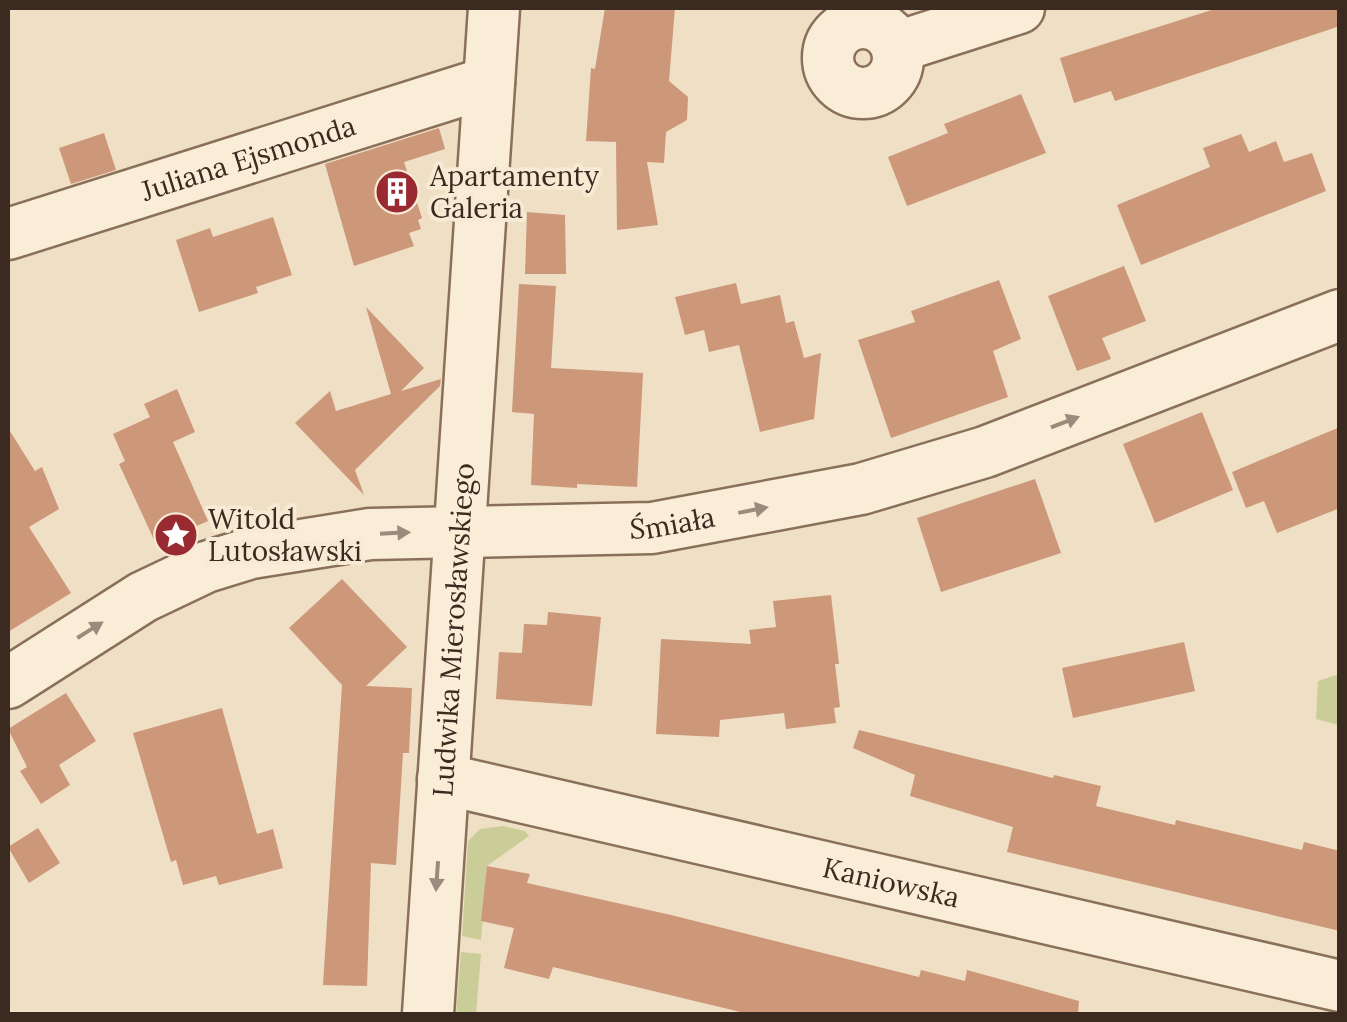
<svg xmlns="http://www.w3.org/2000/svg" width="1347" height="1022" font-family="Lora,serif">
	<rect width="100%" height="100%" fill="#efdfc5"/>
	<path fill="#cbcd98" d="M1339,674H1340L1339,725L1316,719L1318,681Z
		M503,826L525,831L529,836L487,866L481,940L462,936L468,841L480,829Z
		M461,952L481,954L476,1014H456Z"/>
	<path fill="#cd977a" d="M605,8H675L669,81L688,97L687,120L666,132L664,163L647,162L658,225L617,230L616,142L586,141L591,68L595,69Z
		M1218,8H1340V26L1115,101L1111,91L1074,103L1060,58Z
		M1021,94L1046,153L907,206L888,157L948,133L944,124Z
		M439,128L445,149L404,162L422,218L418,220L421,229L409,233L414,246L354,266L325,164Z
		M104,133L116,170L71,184L59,148Z
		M1241,134L1249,152L1276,141L1284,162L1312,153L1326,191L1141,265L1117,205L1210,167L1203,148Z
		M527,212L565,215L566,274H525Z
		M273,217L292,275L256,287L258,293L199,312L176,240L210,228L213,237Z
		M1124,266L1146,321L1102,338L1111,359L1077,371L1048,296Z
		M999,280L1021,339L993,351L1008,397L891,438L858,340L915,322L911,311Z
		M736,283L741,304L780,295L786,323L794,321L804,358L821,353L814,419L760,432L739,345L709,352L704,330L685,335L675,297Z
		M519,284L556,286L551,368L643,373L637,487L577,484V488L531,485L534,414L512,412Z
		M366,307L424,368L401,391L441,379L440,386L355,470L364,495L295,423L330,391L336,411L391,394Z
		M177,389L195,432L173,442L208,521L156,544L119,464L125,461L113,434L150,417L144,404Z
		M1202,412L1233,490L1155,523L1123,444Z
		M1340,427V508L1277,533L1264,501L1246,508L1232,472Z
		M8,428L35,471L42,467L59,509L29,527L71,593L8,632Z
		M1035,479L1061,553L941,592L917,518Z
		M342,579L407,647L366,686L412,688L409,753H403L396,865L371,863L367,986L323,985L342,685L289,628Z
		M831,595L839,664H835L840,707L834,708L836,723L786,729L784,713L720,720L719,737L656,734L661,639L751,644L749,630L776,627L773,601Z
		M548,612L601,617L592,706L496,699L499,652L522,653L524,624L547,625Z
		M1184,642L1195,691L1073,718L1062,668Z
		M66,693L96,741L59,765L70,785L41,804L20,771L27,767L8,729Z
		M222,708L257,834L273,829L283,868L219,885L216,876L183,885L176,860L171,862L133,733Z
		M859,730L1053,778L1054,775L1101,786L1096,806L1175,825L1176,820L1302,850L1304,842L1340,851V931L1007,852L1013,827L910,796L915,775L853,748Z
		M38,828L60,863L29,883L8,847Z
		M487,866L530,874L527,883L671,915L919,977L921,970L965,981L967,970L1079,1001L1078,1014H749L553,967L549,979L504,968L514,928L481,921Z"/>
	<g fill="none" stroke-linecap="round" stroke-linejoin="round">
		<defs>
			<g id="minor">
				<circle cx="863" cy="58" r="35"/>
				<path d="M897,47L1019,8"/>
				<path id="s1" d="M8,234L489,82"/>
				<path id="s2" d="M8,683L143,597L206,567L251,553L370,534L652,528L861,489L985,452L1340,315"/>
				<path id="s3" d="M443,779L1340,986"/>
				<path id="s4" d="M428,1014L494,8"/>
			</g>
		</defs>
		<use href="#minor" stroke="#8a705a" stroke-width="55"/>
		<use href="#minor" stroke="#f9edd8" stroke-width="50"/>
	</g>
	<defs><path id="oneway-solid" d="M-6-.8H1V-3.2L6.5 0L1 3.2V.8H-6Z" transform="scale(2.5)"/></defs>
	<g fill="#9a8c7c">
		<use href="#oneway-solid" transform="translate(1065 422) rotate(-21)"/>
		<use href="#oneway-solid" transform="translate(753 510) rotate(-11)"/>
		<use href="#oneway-solid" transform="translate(395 533) rotate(-3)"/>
		<use href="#oneway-solid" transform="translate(90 630) rotate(-32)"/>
		<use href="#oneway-solid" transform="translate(437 876) rotate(94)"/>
	</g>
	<defs>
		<symbol id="building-disc" viewBox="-11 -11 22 22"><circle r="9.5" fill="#9a2a32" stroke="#f6ead4"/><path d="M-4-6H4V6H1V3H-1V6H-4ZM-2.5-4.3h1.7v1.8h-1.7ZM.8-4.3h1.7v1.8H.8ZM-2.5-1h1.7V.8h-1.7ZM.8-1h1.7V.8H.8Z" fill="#fff"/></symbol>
		<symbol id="sight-disc" viewBox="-11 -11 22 22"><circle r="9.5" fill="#9a2a32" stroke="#f6ead4"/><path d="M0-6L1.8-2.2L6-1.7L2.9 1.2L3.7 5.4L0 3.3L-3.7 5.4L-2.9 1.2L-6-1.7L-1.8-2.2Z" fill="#fff"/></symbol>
	</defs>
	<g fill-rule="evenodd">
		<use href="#building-disc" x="372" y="167" width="50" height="50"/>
		<use href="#sight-disc" x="151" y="510" width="50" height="50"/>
	</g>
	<g text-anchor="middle" stroke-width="8" stroke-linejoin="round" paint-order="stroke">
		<g font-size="28" fill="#3a2a1f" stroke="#f6ead4">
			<text dy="10" stroke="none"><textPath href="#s1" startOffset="252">Juliana Ejsmonda</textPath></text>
			<text dy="10" stroke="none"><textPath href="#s2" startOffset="700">Śmiała</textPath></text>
			<text dy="10" stroke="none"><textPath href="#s4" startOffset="385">Ludwika Mierosławskiego</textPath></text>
			<text dy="10" stroke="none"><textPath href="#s3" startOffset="460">Kaniowska</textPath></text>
		</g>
		<g font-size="28" fill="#3a2a1f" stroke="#f6ead4" text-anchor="start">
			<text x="430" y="186">Apartamenty<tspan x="430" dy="32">Galeria</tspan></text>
			<text x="208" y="529">Witold<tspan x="208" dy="32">Lutosławski</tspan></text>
		</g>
	</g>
	<rect width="1347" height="1022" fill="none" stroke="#3a2a1f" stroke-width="20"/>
</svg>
